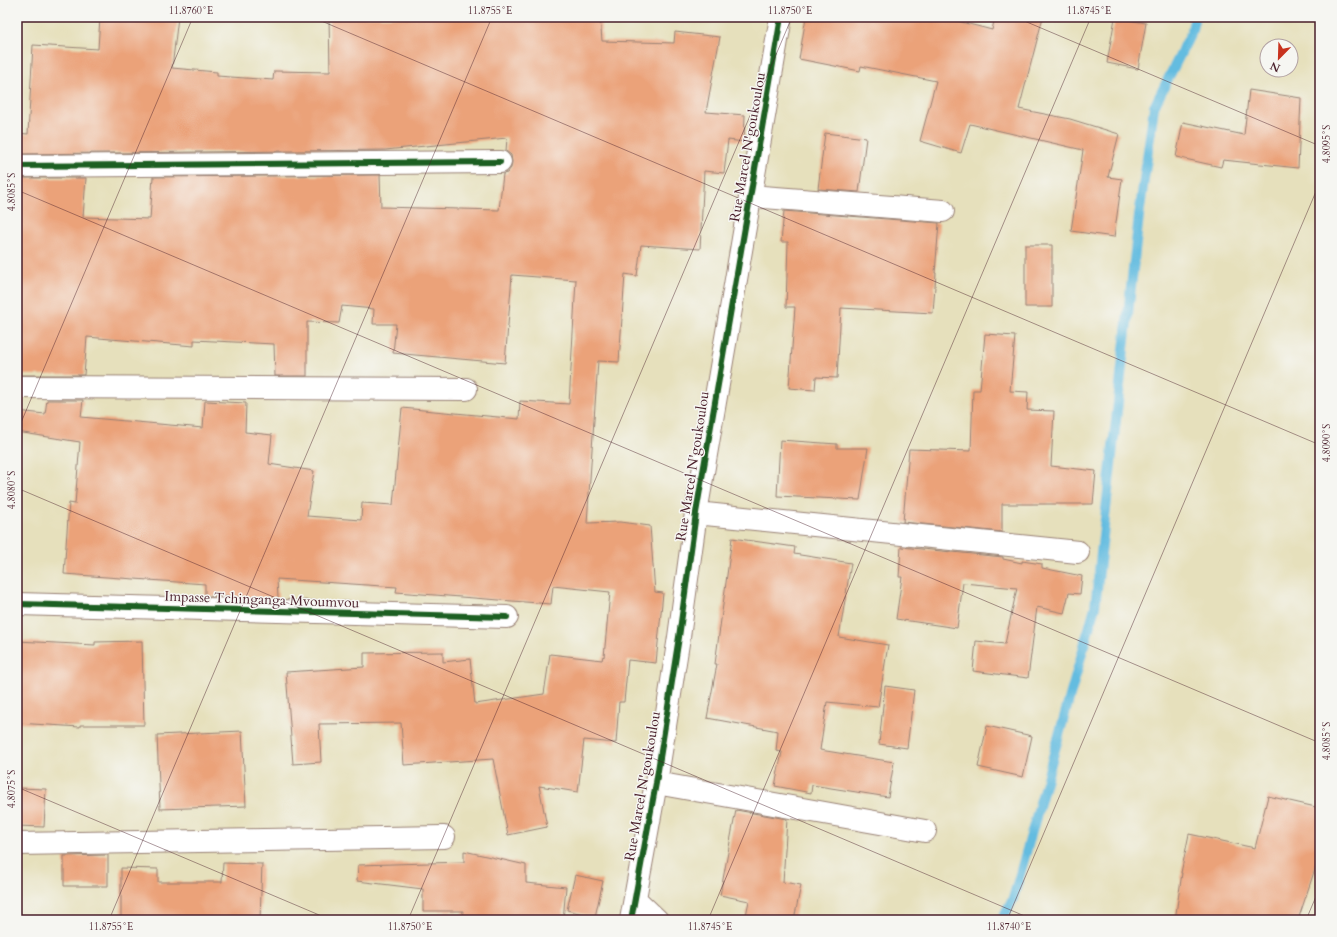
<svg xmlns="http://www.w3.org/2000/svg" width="1337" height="937" font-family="Cardo,serif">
	<rect width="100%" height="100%" fill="#f6f6f2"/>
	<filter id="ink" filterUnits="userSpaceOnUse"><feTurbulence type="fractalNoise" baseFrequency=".025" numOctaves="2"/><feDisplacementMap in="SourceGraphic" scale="8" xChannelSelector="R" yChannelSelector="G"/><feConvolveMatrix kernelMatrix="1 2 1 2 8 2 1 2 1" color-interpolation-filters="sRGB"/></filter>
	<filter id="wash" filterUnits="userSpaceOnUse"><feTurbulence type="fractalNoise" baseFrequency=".012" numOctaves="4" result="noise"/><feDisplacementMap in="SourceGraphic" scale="16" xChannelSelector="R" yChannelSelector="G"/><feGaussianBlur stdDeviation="0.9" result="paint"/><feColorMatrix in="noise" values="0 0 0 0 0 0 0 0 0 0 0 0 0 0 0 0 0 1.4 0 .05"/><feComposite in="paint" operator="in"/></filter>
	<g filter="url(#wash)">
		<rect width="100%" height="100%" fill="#e6e0bc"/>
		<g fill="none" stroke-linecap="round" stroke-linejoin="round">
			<path stroke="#63bce0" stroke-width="10" d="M1002,920L1013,899L1095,607L1139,216L1154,107L1191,33L1195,17"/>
		</g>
		<g id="blocks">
			<path fill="#eba279" d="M100,17H178L172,68L217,72V76L273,80L274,71L330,72L329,17H600L602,41L674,43L675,32L720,37L706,112L745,115L744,142L728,140L724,173L704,171L700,249L641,245L637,276L625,274L619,362L598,361L587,523L620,522L650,526L655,592L663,593L656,663L628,660L624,702H619L616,743L584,740L578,792L539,786L547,827L508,835L493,759L404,765L401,723L319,724L321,762L293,764L286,672L364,667V653L443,652V662L470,659L475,704L544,694L550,654L602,660L603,656L604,657L610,592L553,586L551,604L396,592L397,587L277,579L278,598L205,596V584L64,574L69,503L75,504L80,442L17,432V411L45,414L47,400H83L81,417L203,428L205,401L246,403L245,432L272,435L269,464L314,471L307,516L361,520L362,503L393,505L402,408L519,419L520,401L569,404L576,280L512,275L505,363L393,353L396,324H373L374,309L342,306L339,323L307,322V376H275L274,344L194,340V346L87,337L84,375H17V178H86L83,217L150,219L153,177L380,175L381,207L499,210L503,174L507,173L511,168L512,162L511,155L506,151L507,138L385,150L17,154V133L28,134L33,45L98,49Z
				M806,17H942L992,30L995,17H1043L1019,109L1070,119L1119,134L1108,177L1122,179L1114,237L1071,231L1083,150L970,124L961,153L920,141L936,81L861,66L860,71L799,59Z
				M1115,18L1146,23L1138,69L1107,63Z
				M1249,90L1301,98L1298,168L1223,160L1221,167L1176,157L1183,122L1244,135Z
				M825,133L866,138L859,192L818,189Z
				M784,211L939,223L935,273H936L933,313L841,308L837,378L816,377L815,390L789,388L795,307H786L788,242H781Z
				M1025,245H1052V307H1025Z
				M985,334L1015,336L1010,391L1028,392L1027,410L1054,411L1051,466L1096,471L1093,504H1002V532L903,522L909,449L971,451L973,390H980Z
				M780,440L837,444V448H868L860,500L777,496Z
				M732,538L795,547L794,554L851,563L839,637L888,645L878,707L827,702L820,750L894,762L888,797L812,785L811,793L775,786L782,752L776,751L778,731L707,718L717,664H715Z
				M901,547L1003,557V559L1022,563V561L1042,564V568L1082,576L1080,594L1069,593L1064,613L1037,607L1028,678L973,671L976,641L1005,644L1017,588L963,583L957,628L896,619L902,577H899Z
				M17,641L95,645V642L142,641L144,725H80V727L17,723Z
				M885,686L914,690L907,748L879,744Z
				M987,726L1032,736L1023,777L978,767Z
				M242,731L246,806L160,809L157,735Z
				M17,788L46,789L44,827L17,826Z
				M1268,796L1320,808V854L1298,920H1175L1182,873H1181L1189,834L1255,848Z
				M736,810L787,819L783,882L801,885L794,920H745L749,901L720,895Z
				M464,851L526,865V883L566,887L563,920L462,918L463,911H423V889L357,881L358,865L464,862Z
				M108,855V886H64V856Z
				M223,863L262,864L260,920H121V868L158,869V882H222Z
				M575,875L603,881L595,917L567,910Z"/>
		</g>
	</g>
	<g filter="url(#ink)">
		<use href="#blocks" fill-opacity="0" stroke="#988074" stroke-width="1"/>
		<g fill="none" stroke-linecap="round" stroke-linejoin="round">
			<defs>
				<path id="minor" d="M17,166L500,162
					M751,196L943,211
					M17,387L466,389
					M696,513L1078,552
					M17,604L507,617
					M656,783L925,831
					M17,844L444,837
					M635,899L657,920
					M631,920L656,783L679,637L696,513L781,17"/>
			</defs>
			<use href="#minor" stroke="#988074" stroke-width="24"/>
			<use href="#minor" stroke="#fff" stroke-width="22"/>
			<defs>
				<path id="cycleway" d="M17,166L500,162
					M17,604L507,617
					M631,920L656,783L679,637L696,513L781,17"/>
			</defs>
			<use href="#cycleway" stroke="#f6f6f2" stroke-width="8"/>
			<use href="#cycleway" stroke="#1b5e20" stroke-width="6"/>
		</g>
	</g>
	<path fill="none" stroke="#4a1f2b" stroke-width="1" stroke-opacity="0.45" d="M312,17L1320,445M1015,17L1320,146M17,190L1320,743M17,432L193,17M17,488L1034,920M17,787L331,920M109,920L492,17M408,920L792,17M708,920L1091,17M1007,920L1320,182M1306,920L1320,887"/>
	<g text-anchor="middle" stroke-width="3" stroke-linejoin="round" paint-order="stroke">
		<g font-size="14" fill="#4a1f2b" stroke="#f6f6f2">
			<text transform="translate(747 147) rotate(-80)" y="5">Rue Marcel N'goukoulou</text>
			<text transform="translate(692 466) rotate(-81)" y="5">Rue Marcel N'goukoulou</text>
			<text transform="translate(262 599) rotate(2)" y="5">Impasse Tchinganga Mvoumvou</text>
			<text transform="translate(642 786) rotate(-80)" y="5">Rue Marcel N'goukoulou</text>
		</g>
	</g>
	<rect width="1337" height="937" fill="none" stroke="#f6f6f2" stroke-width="44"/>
	<g transform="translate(1279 58) rotate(203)"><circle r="19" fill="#f6f6f2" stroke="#b1a0a2"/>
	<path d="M0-3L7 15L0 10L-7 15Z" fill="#c8321e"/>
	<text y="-6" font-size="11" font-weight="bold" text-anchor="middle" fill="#4a1f2b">N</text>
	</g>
	<rect x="22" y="22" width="1293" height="893" fill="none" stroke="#4a1f2b" stroke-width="1.5"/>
	<g font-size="10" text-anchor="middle" fill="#4a1f2b">
		<text x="191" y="14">11.8760°E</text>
		<text x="490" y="14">11.8755°E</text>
		<text x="790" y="14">11.8750°E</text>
		<text x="1089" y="14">11.8745°E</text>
		<text transform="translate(1326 144) rotate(-90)" y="4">4.8095°S</text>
		<text transform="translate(11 192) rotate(-90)" y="4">4.8085°S</text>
		<text transform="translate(1326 443) rotate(-90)" y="4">4.8090°S</text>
		<text transform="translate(11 490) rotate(-90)" y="4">4.8080°S</text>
		<text transform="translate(1326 741) rotate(-90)" y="4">4.8085°S</text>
		<text transform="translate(11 789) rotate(-90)" y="4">4.8075°S</text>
		<text x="111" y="930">11.8755°E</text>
		<text x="410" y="930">11.8750°E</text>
		<text x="710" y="930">11.8745°E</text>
		<text x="1009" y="930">11.8740°E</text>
	</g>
</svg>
